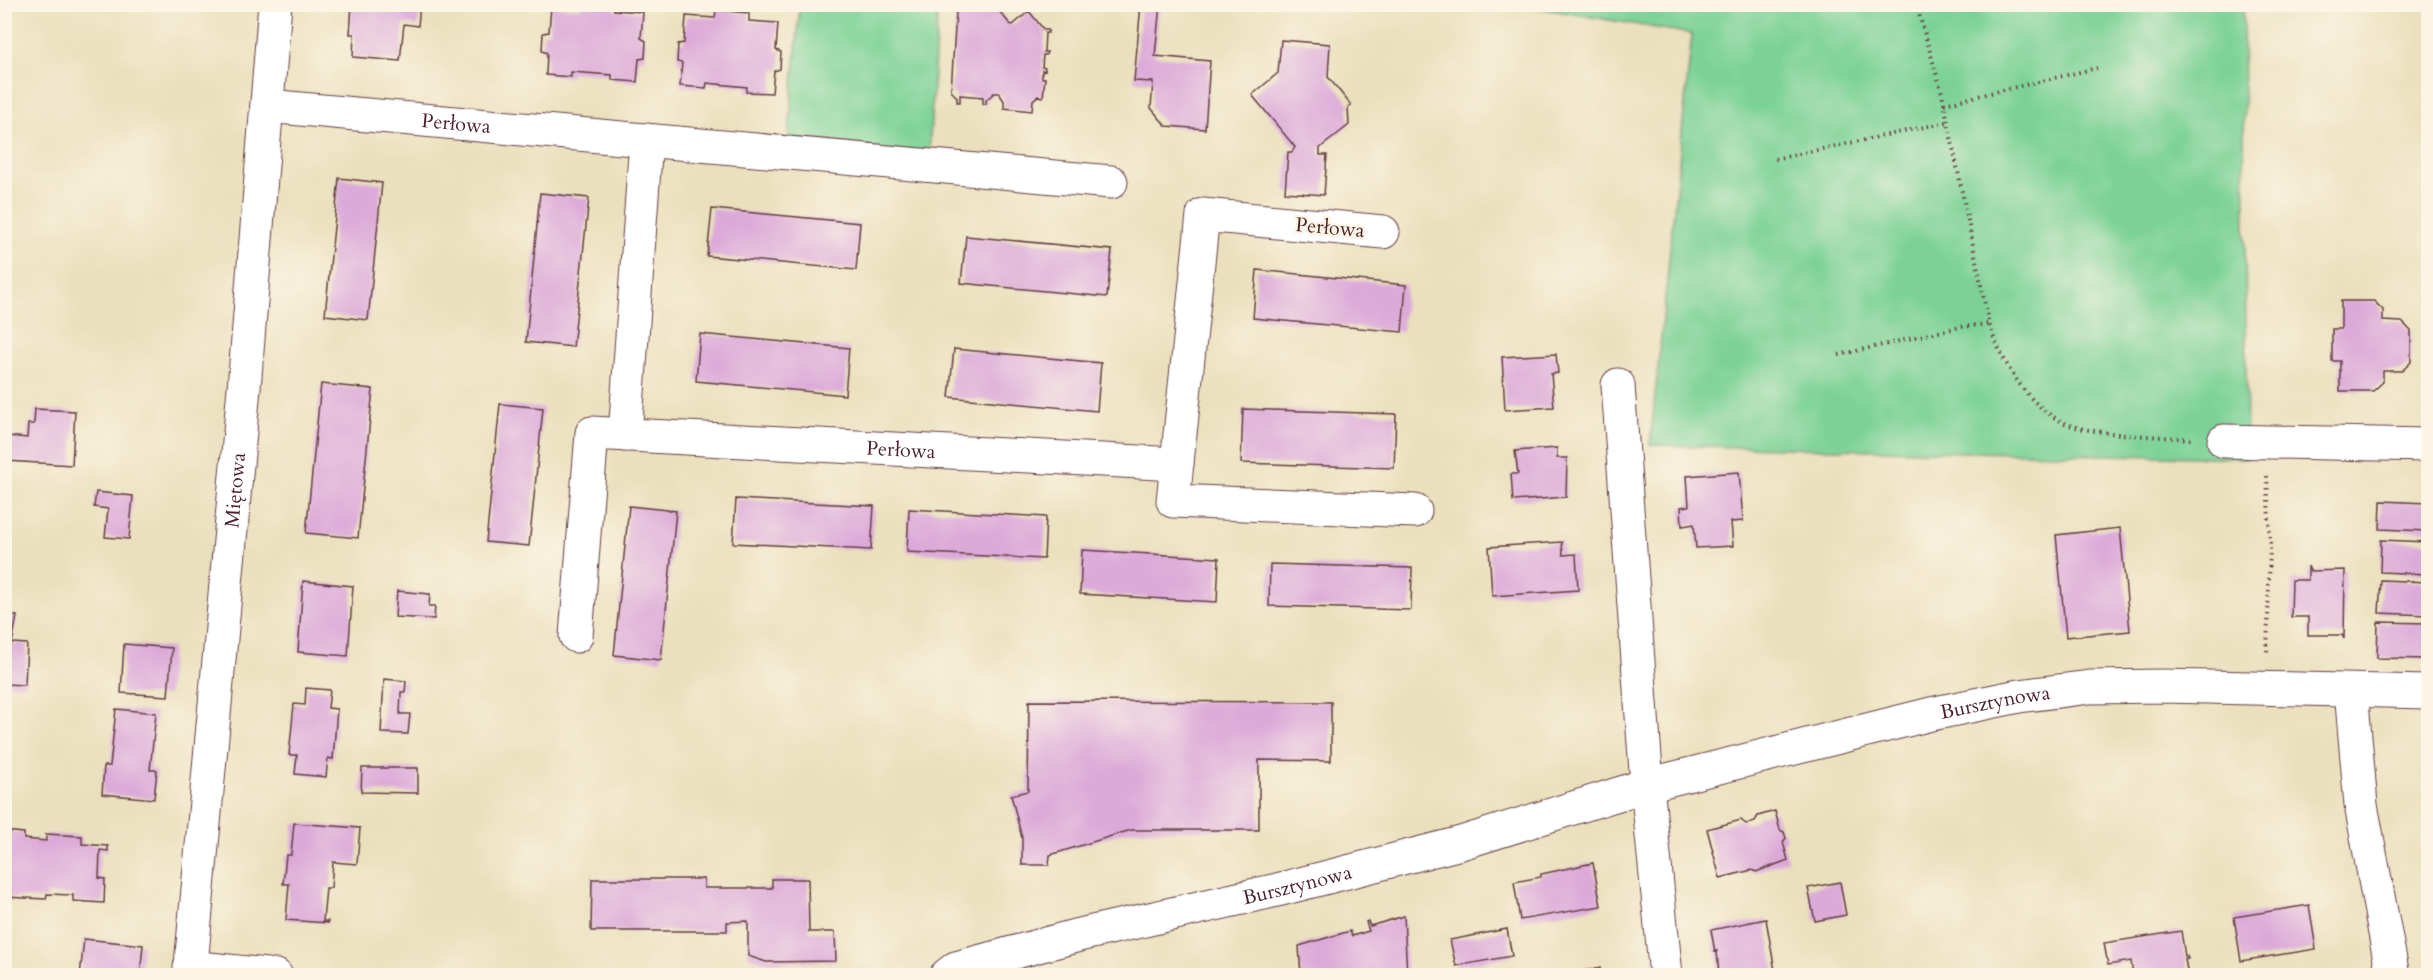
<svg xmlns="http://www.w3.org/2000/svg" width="2433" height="980" font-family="Cardo,serif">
	<rect width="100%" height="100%" fill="#fcf5e5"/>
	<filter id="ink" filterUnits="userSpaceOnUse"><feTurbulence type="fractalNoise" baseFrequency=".0167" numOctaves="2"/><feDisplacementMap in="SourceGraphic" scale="12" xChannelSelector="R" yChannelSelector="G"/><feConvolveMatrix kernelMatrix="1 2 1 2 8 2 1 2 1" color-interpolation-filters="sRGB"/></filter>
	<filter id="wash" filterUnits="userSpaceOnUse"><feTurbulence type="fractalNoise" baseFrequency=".008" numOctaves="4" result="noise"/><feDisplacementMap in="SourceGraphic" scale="24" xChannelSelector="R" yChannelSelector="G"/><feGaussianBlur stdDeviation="1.35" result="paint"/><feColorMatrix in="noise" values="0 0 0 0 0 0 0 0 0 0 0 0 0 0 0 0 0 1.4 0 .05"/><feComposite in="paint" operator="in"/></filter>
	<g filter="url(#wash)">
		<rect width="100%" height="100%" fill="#eae0bd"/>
		<path fill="#7bd296" stroke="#627860" stroke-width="1.5" d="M800,5H938L929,154L788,141Z
			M1521,5H2243L2247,458L1650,445L1692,34Z"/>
		<g id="blocks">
			<path fill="#dcaad9" d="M352,4H420L418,26L404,24L400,61L353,57L354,34H350Z
				M580,4H614V10L643,12L641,38L646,41L645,58L639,59L637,82L612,80V75L571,72V77L546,75L547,53L542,51L543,33L549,32L551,6L580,8Z
				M966,4H993L1010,24L1013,25L1029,11L1044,30H1048V33H1045L1044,52H1047L1046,55H1043L1042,67L1045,68V71L1042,70V78H1045L1043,97L1038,96L1033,100L1032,111L1004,108V101L999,93H994L986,100V104H983V97L960,95V102H957V97L951,91L956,12Z
				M1141,4H1160L1155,56L1210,61L1205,129L1166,126L1151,108L1153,82L1134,81Z
				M716,10L749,13V21L778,23L776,50L781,52L780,69L774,71L772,93L746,92L747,87L707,83L706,88L680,86L682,63L677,62L678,44L684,43L686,16L715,18Z
				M1281,40L1330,44L1328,77L1351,105L1348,107L1349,125L1320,148V155H1327L1324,195L1285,192L1288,152H1292L1295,147L1252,95L1278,73Z
				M339,178L382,183L368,320L325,315Z
				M540,193L589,198L573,347L526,342Z
				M712,209L860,223L856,270L707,256Z
				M966,236L1112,250L1107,297L961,283Z
				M1257,270L1406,285L1402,332L1253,318Z
				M2341,301H2374L2383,310V321L2402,322L2411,331V362L2402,371H2383V382L2373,391H2340V361H2332V329H2341Z
				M700,334L849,348L845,395L696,381Z
				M954,349L1101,363L1097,411L949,397Z
				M1556,354L1558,373L1551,374L1554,407L1505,410L1502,357Z
				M321,384L373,389L358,538L306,533Z
				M500,404L543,408L529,546L486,542Z
				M35,409L75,411L72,465L6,461L8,436L27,438L28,424H34Z
				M1243,409L1396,414L1394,468L1241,463Z
				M1557,448V458H1567L1566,497L1513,501L1511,474H1518L1515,451Z
				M1739,472L1743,521L1731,522L1733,546L1696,548L1694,524L1682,526L1681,507L1689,506L1687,476Z
				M96,492L133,496L129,539L105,537L108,509L94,507Z
				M736,499L874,506L871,550L733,543Z
				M2381,501L2428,503V531L2380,529Z
				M629,506L676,511L661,660L614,655Z
				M909,509L1046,517L1044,559L907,552Z
				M2120,528L2130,631L2066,637L2056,535Z
				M2381,540L2428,542V574L2380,572Z
				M1562,542L1563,555L1576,554L1578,590L1492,596L1489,547Z
				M1082,550L1219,558L1217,602L1080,594Z
				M1270,564L1412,568L1411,610L1269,606Z
				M2308,566L2310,571L2345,570L2344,639L2342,635H2308V617H2291L2292,580H2308Z
				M2381,580L2428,582V615L2379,613Z
				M303,581L353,586L348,656L298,652Z
				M397,591L430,594L429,606H435L434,619L395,617Z
				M4,616H17L12,643L27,644L25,685L4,684Z
				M2378,622L2428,623V659L2377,658Z
				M124,644L172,648L168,696L121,693Z
				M384,679L406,681L405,692H401L400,714H410L408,734L381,733Z
				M306,688L330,690L328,708L337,709L333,759L328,758L326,777L295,774L297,755H289L294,704L305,705Z
				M1029,701L1331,702V761L1259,760V830H1131L1050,855L1049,865H1022V838L1011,795L1028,791Z
				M116,709L156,713L150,770H157L154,799L102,794L104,766H110Z
				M362,768H418V793L361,792Z
				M1775,811L1780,830L1784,832L1786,838L1783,842L1788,860L1756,872L1752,870L1720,878L1707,829L1741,820L1746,824L1755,821L1758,816Z
				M294,823L360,828L357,864L333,862L331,888H326L323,921H328V923L286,920L289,884H283L286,855H291Z
				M4,831L24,833V839L46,841V834L82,836V844L108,846V851L100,850L99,878L105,879L104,903L73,901V895L47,894L46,899L4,897Z
				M1593,863L1601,906L1520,920L1514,882L1541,877V874Z
				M592,879H704V888H772V879H808L809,932H835L836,961L766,962L748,956V921L727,922V931H591Z
				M1840,882L1846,915L1815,921L1808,888Z
				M2309,905L2316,949L2241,961L2234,917Z
				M1404,916L1407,976H1301L1299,946L1350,931L1352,936L1369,931L1366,922L1368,921L1370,926Z
				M1766,919L1775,971L1760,976H1719L1717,951L1715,952L1711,930Z
				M1507,929L1512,956L1456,966L1450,940Z
				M2181,931L2185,956H2187L2188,959H2185L2188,976H2133L2131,961L2108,965L2104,943Z
				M84,939L143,945L140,976H80Z
				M1600,968L1602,976H1564V974Z"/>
		</g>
	</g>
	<g filter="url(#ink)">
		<use href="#blocks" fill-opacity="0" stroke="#623c41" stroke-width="1.5"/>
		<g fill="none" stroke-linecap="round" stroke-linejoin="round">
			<defs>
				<g id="minor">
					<path id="s1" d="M267,106L1111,182"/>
					<path d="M1383,232L1203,215L1173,501L1415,511"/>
					<path d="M1618,385L1647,785L1666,976"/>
					<path d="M625,435L646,140"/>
					<path d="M2224,441L2428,445"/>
					<path id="s2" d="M576,636L592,433L1177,464"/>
					<path d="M2351,691L2361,805L2393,976"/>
					<path d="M190,967L276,976"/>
					<path id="s3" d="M190,976L244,388L275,4"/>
					<path id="s4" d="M946,976L956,968L1079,935L1277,890L1461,843L1647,785L1931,714L2019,696L2090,687L2164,686L2428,692"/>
				</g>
			</defs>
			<use href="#minor" stroke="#623c41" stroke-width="35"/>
			<path stroke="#623c41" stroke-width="4" stroke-dasharray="1.5 4.5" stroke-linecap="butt" d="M1916,4L1942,93L1989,324C2004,368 2035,420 2084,429C2119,436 2156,436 2191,439
				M1944,104L2097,68
				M1775,159L1948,122
				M1839,355L1960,327L1989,324
				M2267,476L2270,543L2267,655"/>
			<use href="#minor" stroke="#fff" stroke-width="33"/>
		</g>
	</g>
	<g text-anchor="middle" stroke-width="5" stroke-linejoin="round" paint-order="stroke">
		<g font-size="20" fill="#4a1f2b" stroke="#fcf5e5">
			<text dy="7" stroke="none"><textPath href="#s1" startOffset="190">Perłowa</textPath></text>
			<text transform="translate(1330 227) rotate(5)" y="7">Perłowa</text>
			<text dy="7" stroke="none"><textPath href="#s2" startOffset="513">Perłowa</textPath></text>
			<text dy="7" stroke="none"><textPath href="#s3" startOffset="488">Miętowa</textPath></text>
			<text dy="7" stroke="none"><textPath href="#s4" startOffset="1086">Bursztynowa</textPath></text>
			<text dy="7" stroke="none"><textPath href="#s4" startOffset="364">Bursztynowa</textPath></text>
		</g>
	</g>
	<rect width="2433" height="980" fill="none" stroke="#fcf5e5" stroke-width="24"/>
</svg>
